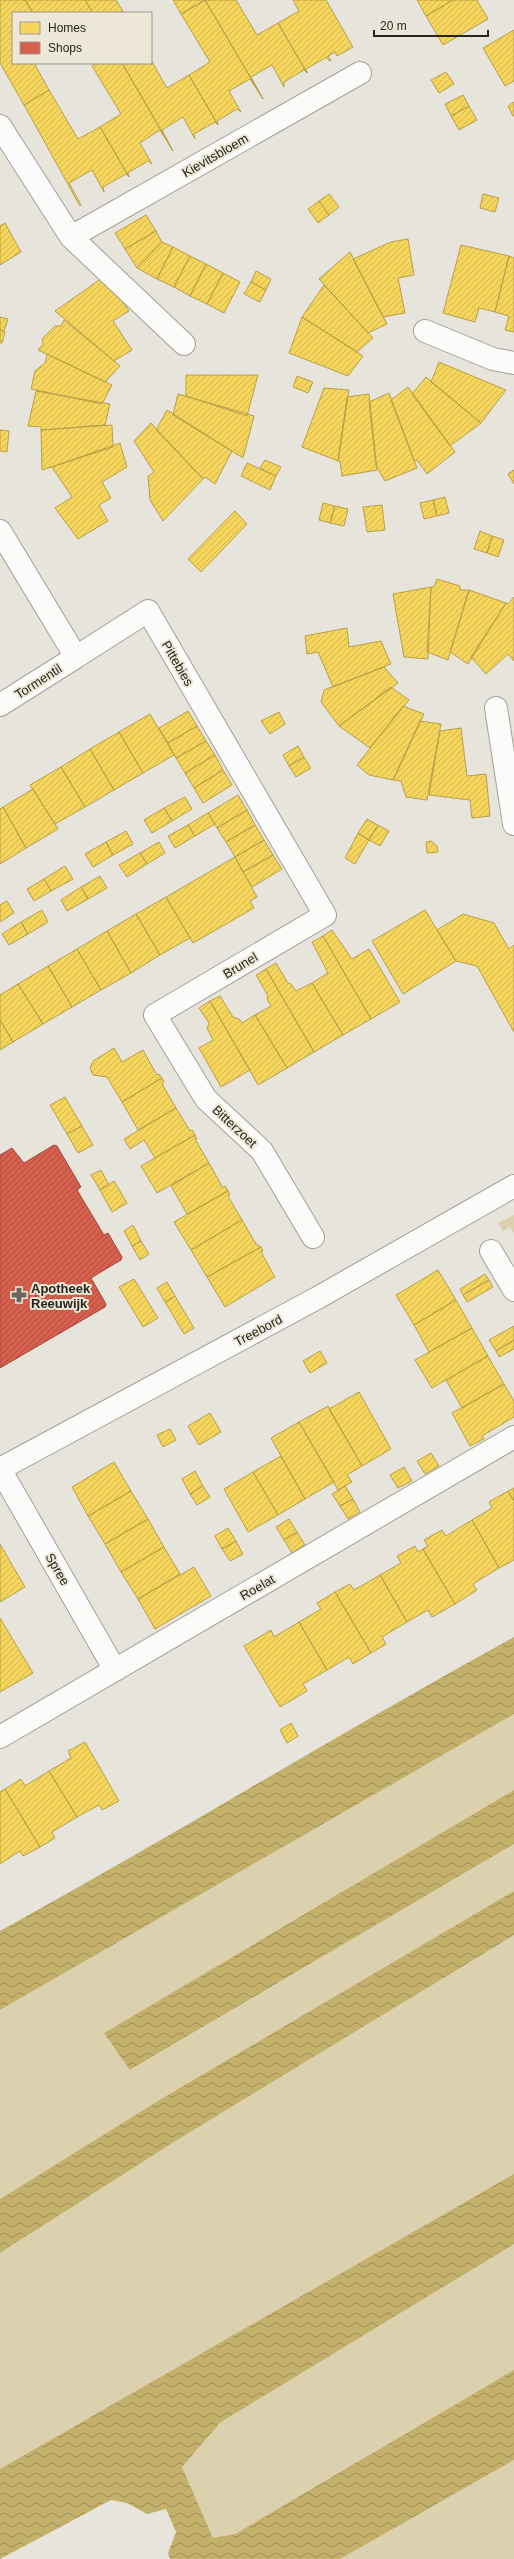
<svg xmlns="http://www.w3.org/2000/svg" width="514" height="2559" font-family="Helvetica,sans-serif">
	<defs>
		<pattern id="water-waves" width="16" height="10" patternUnits="userSpaceOnUse"><rect width="16" height="10" fill="#c3b06a"/><path d="M0 5q4-4 8 0t8 0" fill="none" stroke="#9e8f57"/></pattern>
		<pattern id="homes-hatch" width="6" height="6" patternUnits="userSpaceOnUse"><rect width="6" height="6" fill="#f6d55c"/><path d="M-1 1l2-2M0 6l6-6M5 7l2-2" fill="none" stroke="#d3b750"/></pattern>
		<pattern id="shops-hatch" width="6" height="6" patternUnits="userSpaceOnUse"><rect width="6" height="6" fill="#d6604d"/><path d="M-1 1l2-2M0 6l6-6M5 7l2-2" fill="none" stroke="#ad4f3f"/></pattern>
	</defs>
	<rect width="100%" height="100%" fill="#e7e4db"/>
	<path fill="#dbd1af" d="M514,1215V1233L510,1227L503,1231L498,1223Z
		M514,1714V1790L104,2033L131,2070L514,1844V1891L166,2096L0,2199V2010Z
		M514,1935V2174L0,2469V2253L174,2142Z
		M514,2244V2370L235,2534L213,2538L182,2467L221,2422Z
		M514,2460V2559H340Z"/>
	<path fill="url(#water-waves)" d="M514,1637V1714L0,2010V1931C173,1836 341,1732 514,1637Z
		M514,1790V1844L130,2070L104,2033Z
		M514,1891V1935L174,2142L0,2253V2199L166,2096Z
		M514,2174V2244L221,2422L182,2467L213,2538L235,2534L514,2370V2460L340,2559H170L168,2553L176,2532L166,2509L147,2514L127,2503L111,2500L0,2559V2469Z"/>
	<path fill="url(#homes-hatch)" stroke="#b8a049" d="M0,0H25L33,13H13V63H34L49,90L24,105L0,63Z
		M25,0H85L93,13H33Z
		M85,0H116L124,13H93Z
		M173,0H205L181,14Z
		M205,0H236L257,35L278,23L307,73L304,70L284,82V87L272,65L251,77L263,99Z
		M205,0L263,99L250,79L229,91L241,112L237,109L217,121L218,125L189,75L210,62L181,14Z
		M293,0H326L353,47L337,56L335,52L328,56L331,60L329,61L327,57L306,69L307,73L278,23L299,11Z
		M417,0H453L426,16Z
		M453,0H477L488,19L443,45L426,16Z
		M514,30V81L505,86L483,48Z
		M151,60L167,88L189,75L218,125L215,122L194,134L195,139L183,117L162,130L173,151L122,63H151Z
		M97,63H122L173,151L160,130L140,143L152,164L148,161L128,173L129,177L100,127L121,114L92,66Z
		M446,72L454,84L439,93L431,80Z
		M49,90L78,139L100,127L129,177L126,174L103,187L104,192L92,170L69,183L81,205L80,206L24,105Z
		M463,95L469,106L451,116L445,104Z
		M514,102V116H513L508,106Z
		M469,106L477,120L459,130L451,116Z
		M329,194L339,207L329,215L319,201Z
		M483,194L499,198L495,212L480,208Z
		M319,201L329,215L318,223L308,209Z
		M146,215L156,231L125,249L115,233Z
		M5,223L21,252L0,265V226Z
		M156,231L162,242L137,268L125,249Z
		M408,239L414,275L398,278L405,313L383,317L353,259L391,242Z
		M162,242L173,247L157,279L137,268Z
		M461,245L509,256L495,312L479,308L475,322L443,313Z
		M173,247L190,256L174,287L157,279Z
		M350,252L387,324L368,333L319,279Z
		M190,256L206,264L190,296L174,287Z
		M509,256L514,258V332L505,330L509,316L495,312Z
		M206,264L223,273L207,304L190,296Z
		M256,271L271,279L266,290L251,282Z
		M223,273L240,282L224,313L207,304Z
		M105,276L129,311L113,321L132,350L114,361L55,311Z
		M251,282L266,290L260,302L244,294Z
		M324,285L373,338L357,352L302,317Z
		M0,317L8,319L4,331L0,330Z
		M302,317L363,356L348,376L289,353Z
		M64,320L120,366L105,382L38,350L43,344L42,339L55,326H61Z
		M0,330L5,332L2,343H0Z
		M47,354L112,385L102,404L31,389L35,371L45,363Z
		M439,362L506,390L481,423L431,382Z
		M186,375H258L247,416L186,396Z
		M297,376L313,382L308,393L293,387Z
		M426,377L481,423L450,446L412,394Z
		M408,387L455,452L427,474L417,460L414,461L391,400Z
		M324,388L349,390L338,461L302,447Z
		M36,391L110,404L105,425L41,430V427L28,426Z
		M389,393L417,468L385,481L376,466L369,402Z
		M178,394L254,416L243,458L173,415Z
		M369,394L377,470L342,476L340,461H338L347,397Z
		M167,410L232,451L215,484L205,477L203,479L156,430Z
		M151,423L203,479L163,521L150,500L148,476L154,472L134,441Z
		M112,425L113,447L42,470L41,430Z
		M0,430L9,431L7,452L0,451Z
		M120,443L127,467L102,482L111,498L99,505L108,521L78,539L55,508L72,497L52,467Z
		M265,460L281,467L276,476L260,468Z
		M247,463L276,476L270,490L241,476Z
		M514,470V484L508,474Z
		M445,497L449,513L437,516L433,500Z
		M433,500L437,516L424,519L420,503Z
		M323,503L335,506L330,523L319,520Z
		M382,505L385,530L367,532L363,507Z
		M335,506L348,509L344,526L330,523Z
		M235,511L247,524L201,572L188,559Z
		M480,531L492,536L487,553L474,549Z
		M492,536L504,540L498,557L487,553Z
		M437,579L460,586V590H469L448,660L427,652L431,587H434Z
		M431,587L428,659L404,657L393,594Z
		M469,590L506,603L468,664L450,652Z
		M514,597V661L508,654L486,674L471,657L506,603L508,604Z
		M347,628L349,647L381,641L391,664L333,687L318,652L307,654L305,636Z
		M384,667L398,683L339,726L321,702L324,690Z
		M391,687L409,700L370,748L339,726Z
		M403,706L424,714L398,770L393,780L369,775L357,765Z
		M188,711L197,726L168,743L159,728Z
		M279,712L285,724L270,734L261,721Z
		M150,714L174,755L143,773L119,732Z
		M420,721L441,724L427,800L406,797L401,781L393,780Z
		M197,726L206,741L176,758L168,743Z
		M461,728L467,776L486,774L490,816L472,818L470,800L429,795L440,731Z
		M119,732L143,773L114,790L90,749Z
		M206,741L215,755L185,773L176,758Z
		M298,746L304,757L289,766L283,755Z
		M90,749L114,790L85,807L61,767Z
		M215,755L223,770L194,788L185,773Z
		M304,757L311,768L296,777L289,766Z
		M61,767L85,807L55,824L30,785Z
		M223,770L232,785L203,803L194,788Z
		M33,789L58,829L26,848L3,807Z
		M238,795L247,810L217,828L208,813Z
		M185,797L192,809L172,821L164,808Z
		M3,807L26,848L0,864V809Z
		M164,808L172,821L152,833L144,820Z
		M247,810L255,825L226,842L217,828Z
		M208,813L215,824L195,836L188,825Z
		M367,819L378,825L369,840L358,833Z
		M188,825L195,836L175,848L168,836Z
		M255,825L264,840L235,857L226,842Z
		M378,825L389,831L380,846L369,840Z
		M126,831L133,844L113,855L106,842Z
		M358,833L369,840L355,864L345,858Z
		M264,840L273,855L243,872L235,857Z
		M431,841L437,846L438,852L427,853L426,842Z
		M106,842L113,855L93,867L85,854Z
		M159,842L165,853L147,864L140,853Z
		M140,853L147,864L127,877L119,865Z
		M273,855L282,869L252,887L243,872Z
		M235,857L257,897L250,901L254,908L193,943L166,897Z
		M65,866L73,879L51,891L44,879Z
		M100,876L107,888L88,899L81,887Z
		M44,879L51,891L34,901L27,889Z
		M81,887L88,899L67,911L61,900Z
		M166,897L190,938L160,955L136,914Z
		M7,901L14,913L0,922V905Z
		M42,910L48,922L28,934L21,922Z
		M425,910L456,961L403,994L372,941Z
		M136,914L160,955L131,973L107,931Z
		M463,914L494,923L509,949L514,945V1032L477,966L456,961L437,930Z
		M21,922L28,934L9,945L2,934Z
		M332,930L352,959L369,949L400,1002L371,1019L323,936Z
		M107,931L131,973L101,990L77,949Z
		M323,936L371,1019L343,1035L312,983L328,973L312,942Z
		M77,949L101,990L72,1007L48,966Z
		M276,963L288,983L291,984L296,991L312,983L343,1035L314,1052L266,969Z
		M48,966L72,1007L43,1024L18,984Z
		M266,969L314,1052L287,1068L255,1015L271,1006L267,999L268,996L256,975Z
		M18,984L43,1024L13,1042L0,1020V995Z
		M220,996L233,1017L239,1019L242,1023L255,1015L287,1068L258,1085L210,1001Z
		M210,1001L250,1070L221,1087L199,1048L213,1040L207,1028L209,1023L199,1008Z
		M0,1020L13,1042L0,1050Z
		M114,1048L122,1062L143,1050L157,1075L159,1074L162,1078L122,1102L107,1077L93,1075L90,1068L93,1061Z
		M162,1078L164,1082L162,1084L176,1108L138,1130L122,1102Z
		M65,1097L82,1126L67,1134L50,1105Z
		M176,1108L190,1131L192,1130L195,1135L155,1158L144,1140L130,1149L124,1139Z
		M82,1126L93,1145L78,1153L67,1134Z
		M195,1135L197,1139H195L209,1163L157,1193L141,1166Z
		M209,1163L223,1188L225,1186L228,1191L187,1214L171,1186Z
		M101,1170L109,1185L100,1190L91,1175Z
		M114,1181L127,1203L112,1212L100,1190Z
		M228,1191L230,1195L228,1196L242,1220L191,1250L174,1222Z
		M242,1220L256,1244L261,1247L207,1277L191,1250Z
		M133,1225L141,1241L132,1246L124,1231Z
		M141,1241L149,1254L140,1260L132,1246Z
		M261,1247L263,1251L261,1252L275,1277L225,1307L207,1277Z
		M438,1270L456,1300L414,1325L396,1295Z
		M485,1274L489,1280L463,1295L460,1289Z
		M134,1279L158,1318L143,1327L119,1287Z
		M489,1280L493,1287L467,1302L463,1295Z
		M167,1282L175,1296L165,1302L157,1288Z
		M175,1296L194,1328L184,1334L165,1302Z
		M456,1300L472,1328L429,1352L414,1325Z
		M514,1326V1340L496,1351L489,1340Z
		M472,1328L488,1356L432,1388L415,1360Z
		M514,1340V1349L499,1357L496,1351Z
		M320,1351L327,1363L310,1373L303,1361Z
		M488,1356L504,1384L462,1408L446,1380Z
		M504,1384L514,1401V1417L482,1436L484,1439L470,1446L452,1413Z
		M359,1392L391,1449L362,1466L329,1409Z
		M328,1406L362,1466L347,1475L352,1482L338,1490L299,1422Z
		M210,1413L221,1432L199,1445L188,1426Z
		M299,1422L334,1482L305,1499L271,1438Z
		M170,1429L176,1440L163,1447L157,1435Z
		M431,1453L439,1466L425,1474L417,1461Z
		M281,1456L305,1499L278,1515L253,1472Z
		M114,1462L131,1491L88,1516L72,1487Z
		M404,1467L412,1481L398,1488L390,1475Z
		M195,1471L203,1486L190,1494L182,1479Z
		M253,1472L278,1515L248,1532L224,1489Z
		M203,1486L210,1497L197,1505L190,1494Z
		M345,1486L353,1499L340,1506L332,1494Z
		M514,1488V1501L508,1491Z
		M131,1491L148,1519L105,1544L88,1516Z
		M508,1491L514,1501V1560L499,1568L472,1520L492,1508L489,1502Z
		M353,1499L360,1512L348,1519L340,1506Z
		M148,1519L164,1547L121,1572L105,1544Z
		M289,1519L297,1532L284,1540L276,1527Z
		M472,1520L499,1568L473,1584L477,1590L455,1604L423,1549L428,1546L424,1540L442,1530L446,1536Z
		M228,1528L236,1541L222,1549L215,1536Z
		M297,1532L305,1545L292,1553L284,1540Z
		M236,1541L243,1554L230,1561L222,1549Z
		M0,1544L25,1587L0,1602Z
		M415,1546L418,1552L423,1549L455,1604L432,1617L428,1610L407,1622L380,1575L401,1563L397,1556Z
		M164,1547L180,1574L138,1599L121,1572Z
		M194,1567L211,1596L155,1629L138,1599Z
		M380,1575L407,1622L382,1637L386,1644L371,1653L335,1592L350,1584L354,1590Z
		M335,1592L371,1653L353,1664L349,1657L327,1670L299,1622L321,1609L317,1603Z
		M0,1618L33,1673L0,1692Z
		M299,1622L327,1670L303,1684L307,1691L280,1707L244,1646L271,1630L274,1637Z
		M291,1723L298,1736L287,1743L280,1730Z
		M85,1742L119,1801L102,1810L99,1805L77,1817L49,1771L71,1758L68,1751Z
		M49,1771L77,1817L52,1832L55,1838L40,1847L5,1789L21,1779L25,1786Z
		M5,1789L40,1847L23,1856L20,1851L0,1864V1792Z"/>
	<path fill="url(#shops-hatch)" stroke="#a14e3f" d="M54,1145L57,1146L81,1187L77,1190L104,1235L108,1233L122,1257L121,1260L91,1278L106,1304L105,1307L0,1368V1155L12,1148L24,1163Z"/>
	<g fill="none" stroke-linecap="round" stroke-linejoin="round">
		<defs>
			<path id="minor" d="M0,126L71,237L360,73
				M71,237L184,344
				M425,331L493,359L514,363
				M0,531L76,657L148,611L325,915L155,1015L206,1099L262,1151L313,1237
				M0,705L76,657
				M496,708L514,824
				M491,1251L514,1290
				M0,1469L319,1297L514,1186
				M0,1469L115,1670
				M0,1737L514,1437"/>
		</defs>
		<use href="#minor" stroke="#a2a099" stroke-width="24"/>
		<use href="#minor" stroke="#fbfbfa" stroke-width="22"/>
	</g>
	<defs>
		<symbol id="pharmacy-bare" viewBox="-9 -9 18 18"><path d="M-2-6h4v4h4v4h-4v4h-4v-4h-4v-4h4Z" fill="#6a6760" stroke="#ece7d6" stroke-width="2.5" paint-order="stroke"/></symbol>
	</defs>
	<g fill-rule="evenodd">
		<use href="#pharmacy-bare" x="8" y="1284" width="22" height="22"/>
	</g>
	<g text-anchor="middle" stroke-width="4" stroke-linejoin="round" paint-order="stroke">
		<g font-size="13" fill="#26241d" stroke="#ece7d6">
			<text transform="translate(215 155) rotate(-30)" y="5">Kievitsbloem</text>
			<text transform="translate(178 663) rotate(60)" y="5">Pittebies</text>
			<text transform="translate(38 681) rotate(-33)" y="5">Tormentil</text>
			<text transform="translate(240 965) rotate(-31)" y="5">Brunel</text>
			<text transform="translate(235 1126) rotate(43)" y="5">Bitterzoet</text>
			<text transform="translate(258 1330) rotate(-28)" y="5">Treebord</text>
			<text transform="translate(58 1569) rotate(60)" y="5">Spree</text>
			<text transform="translate(257 1587) rotate(-30)" y="5">Roelat</text>
		</g>
		<g font-size="13" font-weight="bold" fill="#26241d" stroke="#ece7d6" text-anchor="start">
			<text x="31" y="1293">Apotheek<tspan x="31" dy="15">Reeuwijk</tspan></text>
		</g>
	</g>
	<rect x="12" y="12" width="140" height="52" fill="#ece7d6" stroke="#9d998c"/>
	<rect x="20" y="22" width="20" height="12" fill="#f6d55c" stroke="#9d998c"/>
	<text x="48" y="32" font-size="12" fill="#26241d">Homes</text>
	<rect x="20" y="42" width="20" height="12" fill="#d6604d" stroke="#9d998c"/>
	<text x="48" y="52" font-size="12" fill="#26241d">Shops</text>
	<path d="M374 30v6h114v-6" fill="none" stroke="#26241d" stroke-width="2"/>
	<text x="380" y="30" font-size="12" fill="#26241d" stroke="#ece7d6" stroke-width="3" paint-order="stroke">20 m</text>
</svg>
